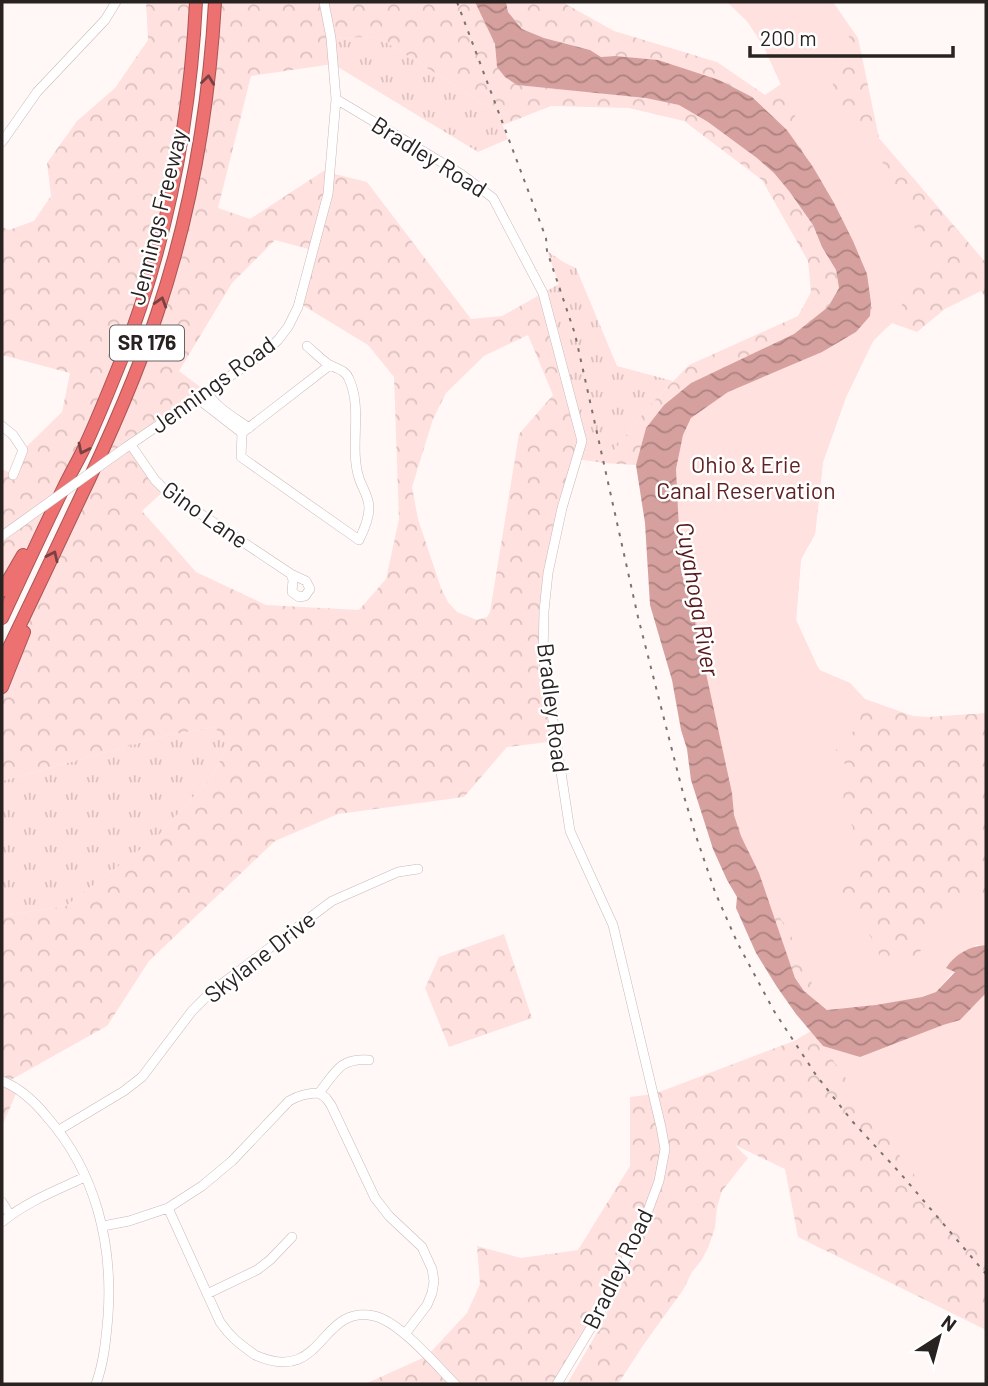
<svg xmlns="http://www.w3.org/2000/svg" width="988" height="1386" font-family="Barlow,sans-serif">
	<defs>
		<pattern id="grass-tufts" width="24" height="20" patternUnits="userSpaceOnUse" patternTransform="scale(1.75)"><rect width="24" height="20" fill="#ffe1df"/><path d="M3 7l-1-3M5 7V3M7 7l1-3M15 17l-1-3M17 17v-4M19 17l1-3" fill="none" stroke="#dbc1bf"/></pattern>
		<pattern id="forest-crowns" width="20" height="18" patternUnits="userSpaceOnUse" patternTransform="scale(1.75)"><rect width="20" height="18" fill="#ffe1df"/><path d="M2 6a3 3 0 1 1 6 0M12 15a3 3 0 1 1 6 0" fill="none" stroke="#dbc1bf"/></pattern>
		<pattern id="water-waves" width="16" height="10" patternUnits="userSpaceOnUse" patternTransform="scale(1.75)"><rect width="16" height="10" fill="#d5a09e"/><path d="M0 5q4-4 8 0t8 0" fill="none" stroke="#ad8280"/></pattern>
	</defs>
	<rect width="100%" height="100%" fill="#fff8f7"/>
	<path fill="url(#grass-tufts)" d="M378,37L498,113L508,139L478,152L333,64L331,38Z
		M547,251L565,263L576,268L617,366L673,381L651,404L604,463L577,459L543,293L559,284Z
		M215,727L227,747L213,775L158,836L66,906L2,916V781L168,735Z"/>
	<path fill="url(#forest-crowns)" fill-rule="evenodd" d="M146,2H196L178,158L123,356L41,522L2,591V469L14,475L23,450L62,412L70,373L2,355V227L9,230L34,221L51,196L47,163L77,121L115,88L148,40Z
		M215,2H475L495,44L497,67L517,85L646,97L679,105L708,122L757,157L774,173L789,191L813,225L822,247L836,270L839,288L828,307L794,334L691,383L664,405L646,428L636,465L604,463L651,404L689,365L798,316L811,292L808,261L762,180L684,121L629,108L551,106L503,125L498,113L378,37L332,38L333,64L251,76L218,208L250,219L331,166V173L367,182L471,319L502,316L543,293L582,441L555,536L543,655L556,741L507,747L464,797L338,814L275,841L149,961L107,1026L7,1082L18,1089L2,1126V916L66,906L159,835L213,775L227,747L215,727L168,735L2,781V687L28,621L113,430L186,210ZM275,240L312,250L299,303L368,345L394,377L399,519L386,579L359,610L266,605L196,572L142,511L165,490L131,444L207,392L179,371L232,283ZM528,335L553,395L519,434L490,612L487,617L477,620L457,612L448,602L441,588L418,519L412,487L433,419L446,393L484,356Z
		M506,2H562L614,31L717,62L765,95L781,84L763,45L747,21L727,2H833L858,38L879,138L986,263V298L981,291L945,309L917,332L892,323L879,334L873,341L846,397L823,462L815,534L801,559L796,620L819,670L850,683L865,699L913,716L929,717L986,713V945H976L955,972L876,1005L827,1010L804,991L795,978L750,851L741,837L734,815L681,571L676,469L683,435L691,418L728,392L822,352L856,332L870,316L834,203L615,56L601,57L590,50L544,38L522,29L508,12Z
		M504,934L532,1018L449,1047L425,988L439,957Z
		M986,993V1330L798,1237L785,1169L735,1145L748,1158L722,1191L717,1207L715,1228L708,1248L701,1261L692,1272L683,1290L644,1344L618,1384H567L595,1336L623,1279L615,1281L557,1384H365L427,1356L467,1313L480,1284L477,1246L521,1258L578,1250L630,1166V1097L654,1094L794,1041L811,1031L823,1046L880,1049L943,1025L960,1020Z"/>
	<path fill="#ffe1df" d="M727,2H826L845,24L850,40C840,50 831,61 832,77C834,113 872,142 889,173C904,200 913,230 930,256L904,293L900,315L873,341L846,397L823,462L815,534L801,559L796,620L819,670L850,683L864,699L859,725L836,750L845,764L843,807L847,818L853,827L852,834L857,866L838,878C834,907 884,932 881,971L919,954L935,920L965,892L986,904V944L976,945L936,992L922,997L858,1009L822,1006L788,929L767,900L734,814L691,596L676,574L673,457L697,412L730,387L778,373L858,332L879,296L816,181L801,129L763,45L747,21Z
		M986,993V1261L907,1166L823,1046L860,1057L943,1025L960,1020Z"/>
	<path fill="url(#water-waves)" d="M475,2H506L508,12L522,29L544,38L590,50L601,57L615,56L658,60L719,80L752,97L787,130L813,167L834,203L853,241L867,274L871,303L870,316L856,332L822,352L728,392L691,418L683,435L676,469L681,571L691,604L732,793L734,815L741,836L759,873L795,978L804,991L827,1010L876,1005L922,997L936,992L955,972L946,968C955,954 970,946 986,945V993L960,1020L943,1025L860,1057L823,1046L796,1014L777,987L756,953L736,908L737,897L727,880L713,849L691,780L687,749L681,730L672,680L650,605L645,523L636,465L646,428L664,405L691,383L794,334L828,307L839,288L836,270L822,247L813,225L789,191L774,173L757,158L708,122L679,105L646,98L517,85L505,77L497,67L495,44Z"/>
	<g fill="none" stroke-linecap="round" stroke-linejoin="round">
		<defs>
			<path id="minor" d="M336,99L461,174L493,198L543,293L582,441L562,508L548,573L544,611L543,655L570,831L613,925L661,1127L665,1149L659,1181L643,1224L598,1316L557,1384
				M2,142L37,92L105,20L116,2
				M207,392C216,408 234,417 249,428
				M197,398L242,433
				M2,426L13,435L23,450L13,475
				M242,433L241,457L359,540C364,530 369,519 369,508C369,496 362,488 359,478C349,447 363,409 349,379C345,369 336,369 328,364C321,359 314,352 307,346
				M242,433L330,365
				M131,445L155,480L165,490L291,574L306,581L310,589L305,596L299,597L292,592L293,580L291,574
				M125,448L264,353L278,340L288,327L298,307L328,194L336,99L331,38L324,2
				M2,1081C20,1088 35,1102 47,1117C96,1172 113,1244 108,1316C106,1339 104,1362 96,1384
				M319,1093L326,1098L331,1105L375,1198L389,1216L422,1247L432,1269L434,1281L432,1293L427,1305L405,1334
				M319,1093C335,1073 340,1057 369,1060
				M59,1130L124,1091L142,1077L192,1011L211,992L332,901L398,872L418,869
				M2,1202L10,1215
				M168,1208L220,1322C230,1337 241,1345 255,1355C325,1386 318,1304 374,1316C399,1321 436,1365 455,1384
				M2,1222C26,1202 57,1190 85,1177
				M103,1226L129,1221L168,1208L202,1186L232,1161L289,1101C299,1095 308,1093 319,1093
				M207,1294L257,1270L270,1260L292,1237"/>
			<path id="highway" d="M2,591L23,555
				M2,618C22,575 42,532 63,489C70,474 78,461 85,446C98,418 110,388 122,358C166,245 190,123 196,2
				M2,662C27,611 51,560 75,509C106,445 135,381 157,314C191,213 209,107 215,2
				M2,687L24,632"/>
		</defs>
		<use href="#minor" stroke="#cab9b8" stroke-width="10"/>
		<use href="#highway" stroke="#a95555" stroke-width="14"/>
		<use href="#minor" stroke="#fff" stroke-width="9"/>
		<use href="#highway" stroke="#ee7171" stroke-width="12"/>
		<path stroke="#797372" stroke-width="2" stroke-dasharray="3.5 7" stroke-linecap="butt" d="M457,2L546,238L547,251L575,334L638,617L683,793L696,836L715,892L737,942L774,1011L816,1075L852,1121L900,1173L986,1274"/>
		<defs>
			<path id="minor-bridge" d="M2,536L125,448"/>
		</defs>
		<use href="#minor-bridge" stroke="#cab9b8" stroke-width="10" stroke-linecap="butt"/>
		<use href="#minor-bridge" stroke="#fff" stroke-width="9"/>
	</g>
	<defs><path id="oneway-chevron" d="M-2-3.5L2.5 0L-2 3.5" fill="none" stroke-width="1.6" stroke-linecap="round" stroke-linejoin="round" transform="scale(1.75)"/></defs>
	<g stroke="#774241">
		<use href="#oneway-chevron" transform="translate(208 80) rotate(-83)"/>
		<use href="#oneway-chevron" transform="translate(161 302) rotate(-73)"/>
		<use href="#oneway-chevron" transform="translate(83 449) rotate(116)"/>
		<use href="#oneway-chevron" transform="translate(53 556) rotate(-65)"/>
	</g>
	<g text-anchor="middle" stroke-width="5" stroke-linejoin="round" paint-order="stroke">
		<rect fill="#fff" stroke="#686464" stroke-width="2" x="110" y="325.5" width="74" height="35" rx="5"/>
		<g font-size="21" font-weight="bold" fill="#282221">
			<text x="147" y="350">SR 176</text>
		</g>
		<g font-size="23" fill="#282221" stroke="#fff">
			<text transform="translate(429 157) rotate(32)" y="8">Bradley Road</text>
			<text transform="translate(158 217) rotate(-76)" y="8">Jennings Freeway</text>
			<text transform="translate(213 385) rotate(-36)" y="8">Jennings Road</text>
			<text transform="translate(205 515) rotate(35)" y="8">Gino Lane</text>
			<text transform="translate(553 708) rotate(83)" y="8">Bradley Road</text>
			<text transform="translate(260 957) rotate(-38)" y="8">Skylane Drive</text>
			<text transform="translate(618 1269) rotate(-64)" y="8">Bradley Road</text>
		</g>
		<g font-size="23" fill="#622224" stroke="#fff">
			<text x="746" y="473">Ohio &amp; Erie<tspan x="746" dy="26">Canal Reservation</tspan></text>
		</g>
		<g font-size="24" font-style="italic" fill="#56181b" stroke="#fff">
			<text transform="translate(697 599) rotate(80)" y="8">Cuyahoga River</text>
		</g>
	</g>
	<rect width="988" height="1386" fill="none" stroke="#282221" stroke-width="7"/>
	<g transform="translate(939 1337) rotate(36)" stroke="#ffffff" stroke-width="5" paint-order="stroke">
	<path d="M0-5L12 26L0 18L-12 26Z" fill="#282221"/>
	<text y="-10" font-size="19" font-weight="bold" text-anchor="middle" fill="#282221">N</text>
	</g>
	<path d="M750 46v10h203v-10" fill="none" stroke="#282221" stroke-width="3.5"/>
	<text x="760" y="46" font-size="21" fill="#282221" stroke="#ffffff" stroke-width="5" paint-order="stroke">200 m</text>
</svg>
